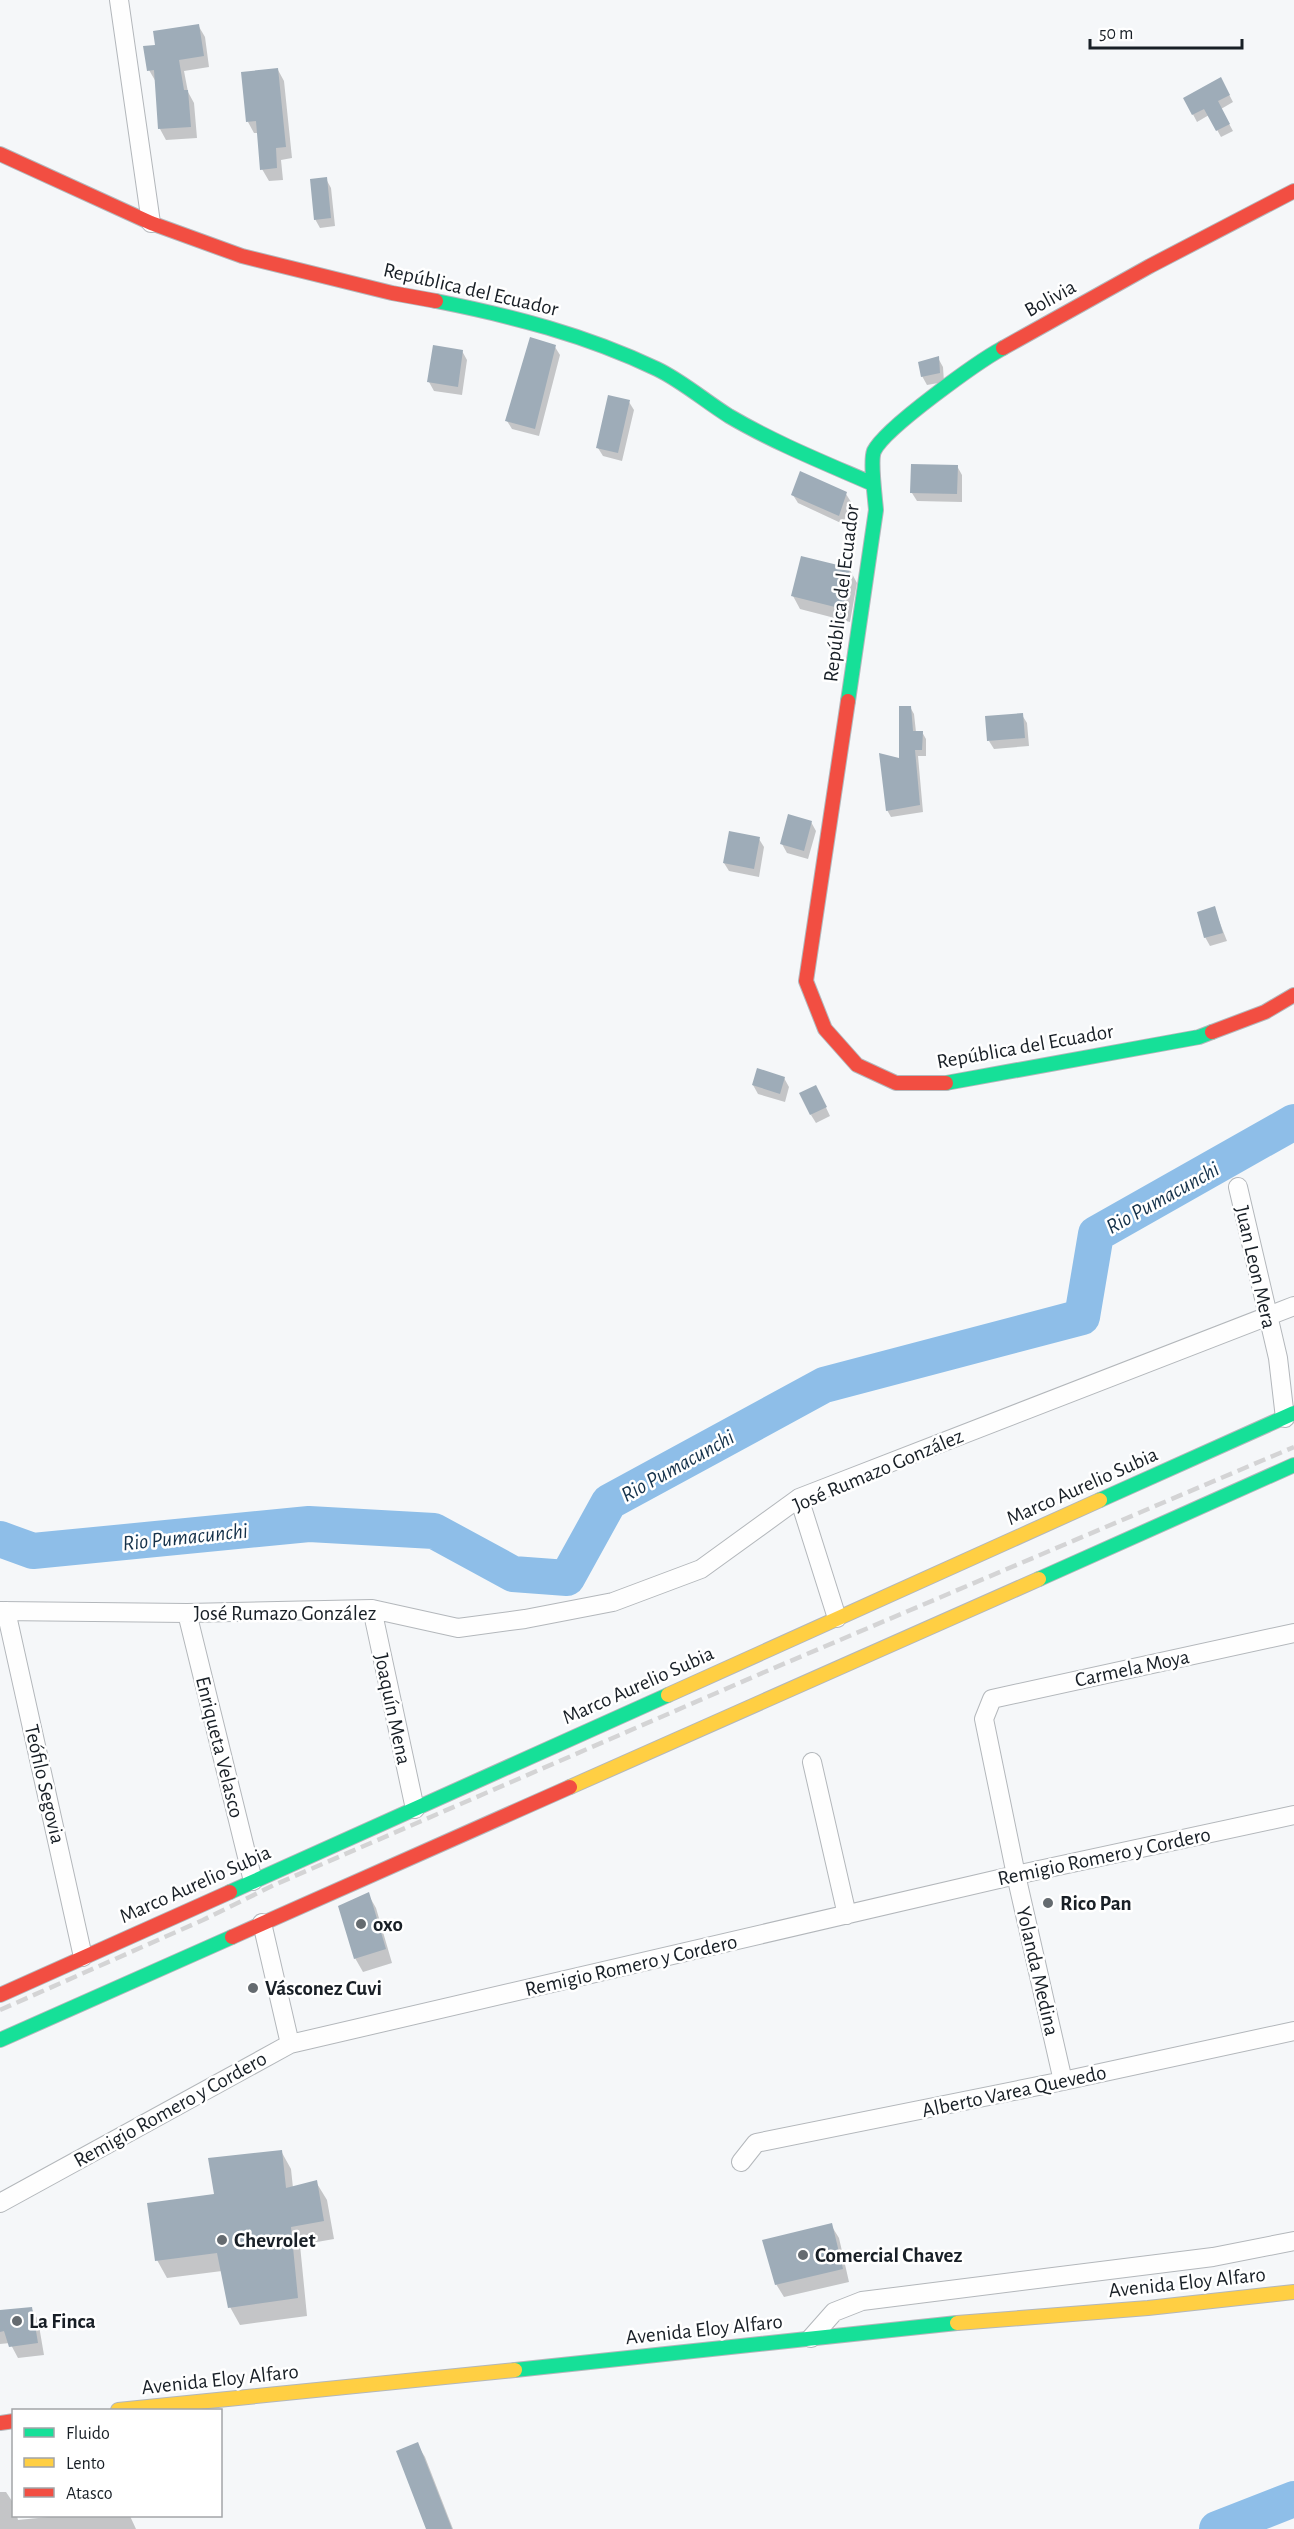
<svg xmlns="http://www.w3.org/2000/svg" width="1294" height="2529" font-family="'Alegreya Sans',sans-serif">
	<rect width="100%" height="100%" fill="#f5f7f9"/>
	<path fill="#0003" d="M198,25L205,37L209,67L184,71L188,92L194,103L197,138L166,140L160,129L156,82L149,70L156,46Z
		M278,70L284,81L292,158L281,160L283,180L269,181L262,169L259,133H254L248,122Z
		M1221,79L1233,102L1221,109L1233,131L1221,137L1209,115L1197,122L1185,99Z
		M326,179L331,188L335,226L320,228L315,219Z
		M555,347L560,355L539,436L512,429L507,421Z
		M462,351L467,360L462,395L434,391L429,382Z
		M938,358L943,367L944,382L927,385L922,376Z
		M629,402L634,410L622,461L603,456L598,448Z
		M957,466L962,475V502L917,501L912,493Z
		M846,494L851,502L843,524L798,503L793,495Z
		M850,570L857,583L850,622L800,609L793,596Z
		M910,707L914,714L916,732H922L926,739V756H918L923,812L891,817L887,810L901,760Z
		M1022,715L1027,723L1029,746L994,749L989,741Z
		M811,822L816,831L808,859L787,853L782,844Z
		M759,839L764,847L759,877L729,871L724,863Z
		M1214,908L1227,941L1210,946L1205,937Z
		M784,1078L789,1087L785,1102L758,1094L753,1085Z
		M820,1095L830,1116L816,1123L811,1115Z
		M368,1894L376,1908L392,1963L363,1972L355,1958Z
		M281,2151L291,2169L293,2188L316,2182L327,2200L334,2239L300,2245L307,2316L240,2325L230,2307L222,2271L167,2278L157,2260L216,2195Z
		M831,2225L839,2238L849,2282L784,2297L776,2284Z
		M31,2308L38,2320L44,2355L18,2358L10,2343L0,2344V2312Z
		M417,2444L425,2457L453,2529H428Z
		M0,2492H6L14,2504V2516H17L18,2520L58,2516H130L136,2529H0Z"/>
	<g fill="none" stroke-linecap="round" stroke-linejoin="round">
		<path stroke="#8ebee8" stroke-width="36" d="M0,1539L33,1551L309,1524L434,1531L513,1574L567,1578L609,1502L824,1385L1082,1317L1096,1234L1294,1122
			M1217,2529L1294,2499"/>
	</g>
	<path fill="#9eacb8" d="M199,24L204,56L179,60L184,90H188L191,127L158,129L154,70L147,71L143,46L155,45L153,31Z
		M278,68L286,147L276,148L277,168L260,170L256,121L246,122L241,72Z
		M1221,77L1230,95L1218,101L1230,124L1216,131L1204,109L1192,115L1183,98Z
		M327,177L331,218L314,220L310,179Z
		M530,337L556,345L535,429L505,421Z
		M433,345L463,350L458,387L427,382Z
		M939,356L940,373L921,377L918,362Z
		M608,395L630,400L618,453L596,448Z
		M911,464L958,465L957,494L910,493Z
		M800,471L847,492L839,516L791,495Z
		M801,556L850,568L843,609L791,596Z
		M899,706H911L913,731H923L922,750H915L920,805L886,811L879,753L899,758Z
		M1023,713L1025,738L987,741L985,716Z
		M788,814L812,821L804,851L780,844Z
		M729,831L760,837L754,869L723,863Z
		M1215,906L1223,933L1204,938L1197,912Z
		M757,1068L785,1077L780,1094L752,1085Z
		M816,1085L827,1107L810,1115L799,1093Z
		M369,1892L386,1949L354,1959L338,1906Z
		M282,2150L286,2188L317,2180L324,2221L291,2227L298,2298L228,2308L217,2253L155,2261L147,2203L214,2194L208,2158Z
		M832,2223L843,2269L775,2285L762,2240Z
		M32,2307L38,2343L9,2347L4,2331L0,2332V2310Z
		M418,2442L452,2529H426L396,2451Z"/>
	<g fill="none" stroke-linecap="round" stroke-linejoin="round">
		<defs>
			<path id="street" d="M119,0L151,223
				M1238,1187L1278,1358L1285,1418
				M799,1498L837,1618
				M372,1609L415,1809
				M0,1611L187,1613L372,1609L458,1628L525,1619L613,1602L701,1569L799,1498L1294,1306
				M6,1611L83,1957
				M187,1613L253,1881
				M812,1762L847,1915
				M262,1923L290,2044
				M1063,2081L1016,1875L984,1719L992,1699L1294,1633
				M741,2162L756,2143L1063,2081L1294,2031
				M0,2203L290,2044L1016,1875L1294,1815
				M811,2338L834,2312L862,2301L1213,2257L1294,2241"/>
			<path id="fast" d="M436,301C512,316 586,335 657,369C682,381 705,401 729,416C775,443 825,463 873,484
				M848,701L876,510C875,497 870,461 874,451C885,428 979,361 1003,348
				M946,1083L1199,1037L1212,1032
				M1100,1500L1294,1413
				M1039,1579L1294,1465
				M230,1892L668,1695
				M0,2040L232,1937
				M515,2370L957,2323"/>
			<path id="slow" d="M668,1695L1100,1500
				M570,1787L1039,1579
				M957,2323L1148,2308L1294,2292
				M118,2410L515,2370"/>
			<path id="jam" d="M0,154L151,223L242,256L392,293L436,301
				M1003,348L1150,266L1294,191
				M848,701L806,981L825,1029L857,1065L896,1083H946
				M1212,1032L1265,1012L1294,995
				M232,1937L570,1787
				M0,1995L230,1892
				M0,2423L14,2421"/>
		</defs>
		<use href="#street" stroke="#b3b7bb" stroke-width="20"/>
		<use href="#fast" stroke="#b3b7bb" stroke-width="16"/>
		<use href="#slow" stroke="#b3b7bb" stroke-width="16"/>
		<use href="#jam" stroke="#b3b7bb" stroke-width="16"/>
		<use href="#street" stroke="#fefefe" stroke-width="18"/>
		<use href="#fast" stroke="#16e098" stroke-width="14"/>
		<use href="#slow" stroke="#ffcf43" stroke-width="14"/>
		<use href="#jam" stroke="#f24e42" stroke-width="14"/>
		<path stroke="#d4d4d5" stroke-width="4.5" stroke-dasharray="12 6" stroke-linecap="butt" d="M0,2010L203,1920L274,1885L767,1671L1294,1447"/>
	</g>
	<g fill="#656b70" stroke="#fff" stroke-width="2">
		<circle cx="1048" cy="1903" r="6"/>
		<circle cx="361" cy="1924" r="6"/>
		<circle cx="253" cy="1988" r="6"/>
		<circle cx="222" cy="2240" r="6"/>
		<circle cx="803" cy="2255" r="6"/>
		<circle cx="17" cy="2321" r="6"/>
	</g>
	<g text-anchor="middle" stroke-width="5" stroke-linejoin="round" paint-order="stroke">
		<g font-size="21" fill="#181f26" stroke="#fff">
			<text transform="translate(471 289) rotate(13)" y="7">República del Ecuador</text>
			<text transform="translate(1050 298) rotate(-29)" y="7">Bolivia</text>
			<text transform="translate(841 593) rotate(-83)" y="7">República del Ecuador</text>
			<text transform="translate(1025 1046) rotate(-10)" y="7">República del Ecuador</text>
			<text transform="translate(1256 1267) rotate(77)" y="7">Juan Leon Mera</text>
			<text transform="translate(878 1470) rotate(-23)" y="7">José Rumazo González</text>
			<text transform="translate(1082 1486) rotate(-24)" y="7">Marco Aurelio Subia</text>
			<text x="285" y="1620">José Rumazo González</text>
			<text transform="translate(1132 1668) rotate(-12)" y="7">Carmela Moya</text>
			<text transform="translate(638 1685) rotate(-24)" y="7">Marco Aurelio Subia</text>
			<text transform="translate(393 1709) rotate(78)" y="7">Joaquín Mena</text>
			<text transform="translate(220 1747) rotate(76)" y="7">Enriqueta Velasco</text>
			<text transform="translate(45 1784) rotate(77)" y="7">Teófilo Segovia</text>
			<text transform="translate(1104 1856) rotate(-12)" y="7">Remigio Romero y Cordero</text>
			<text transform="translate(195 1884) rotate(-24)" y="7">Marco Aurelio Subia</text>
			<text transform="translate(631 1965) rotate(-13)" y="7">Remigio Romero y Cordero</text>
			<text transform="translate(1038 1971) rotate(77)" y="7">Yolanda Medina</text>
			<text transform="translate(1014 2091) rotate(-12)" y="7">Alberto Varea Quevedo</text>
			<text transform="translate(170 2109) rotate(-29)" y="7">Remigio Romero y Cordero</text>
			<text transform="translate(1187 2282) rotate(-6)" y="7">Avenida Eloy Alfaro</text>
			<text transform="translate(704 2329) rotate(-6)" y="7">Avenida Eloy Alfaro</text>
			<text transform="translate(220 2379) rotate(-6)" y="7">Avenida Eloy Alfaro</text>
		</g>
		<g font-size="21" font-weight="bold" fill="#181f26" stroke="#fff" text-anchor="start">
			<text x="1060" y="1910">Rico Pan</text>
			<text x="373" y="1931">oxo</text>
			<text x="265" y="1995">Vásconez Cuvi</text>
			<text x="234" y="2247">Chevrolet</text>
			<text x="815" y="2262">Comercial Chavez</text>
			<text x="29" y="2328">La Finca</text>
		</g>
		<g font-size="22" font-style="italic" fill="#14314a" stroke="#fff">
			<text transform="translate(1162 1197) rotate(-29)" y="8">Rio Pumacunchi</text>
			<text transform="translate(677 1465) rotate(-29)" y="8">Rio Pumacunchi</text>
			<text transform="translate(185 1536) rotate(-6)" y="8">Rio Pumacunchi</text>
		</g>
	</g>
	<rect x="12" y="2409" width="210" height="108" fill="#ffffff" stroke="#a3a5a8" stroke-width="1.5"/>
	<rect x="24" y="2428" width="30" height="9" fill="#16e098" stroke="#a3a5a8" stroke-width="1.5"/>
	<text x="66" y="2439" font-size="18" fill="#181f26">Fluido</text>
	<rect x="24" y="2458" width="30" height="9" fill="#ffcf43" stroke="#a3a5a8" stroke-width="1.5"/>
	<text x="66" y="2469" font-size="18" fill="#181f26">Lento</text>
	<rect x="24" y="2488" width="30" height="9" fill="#f24e42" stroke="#a3a5a8" stroke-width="1.5"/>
	<text x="66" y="2499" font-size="18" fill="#181f26">Atasco</text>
	<path d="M1090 39v9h152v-9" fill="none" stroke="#181f26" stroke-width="3"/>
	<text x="1099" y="39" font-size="18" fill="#181f26" stroke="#ffffff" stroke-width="4.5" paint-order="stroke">50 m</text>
</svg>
